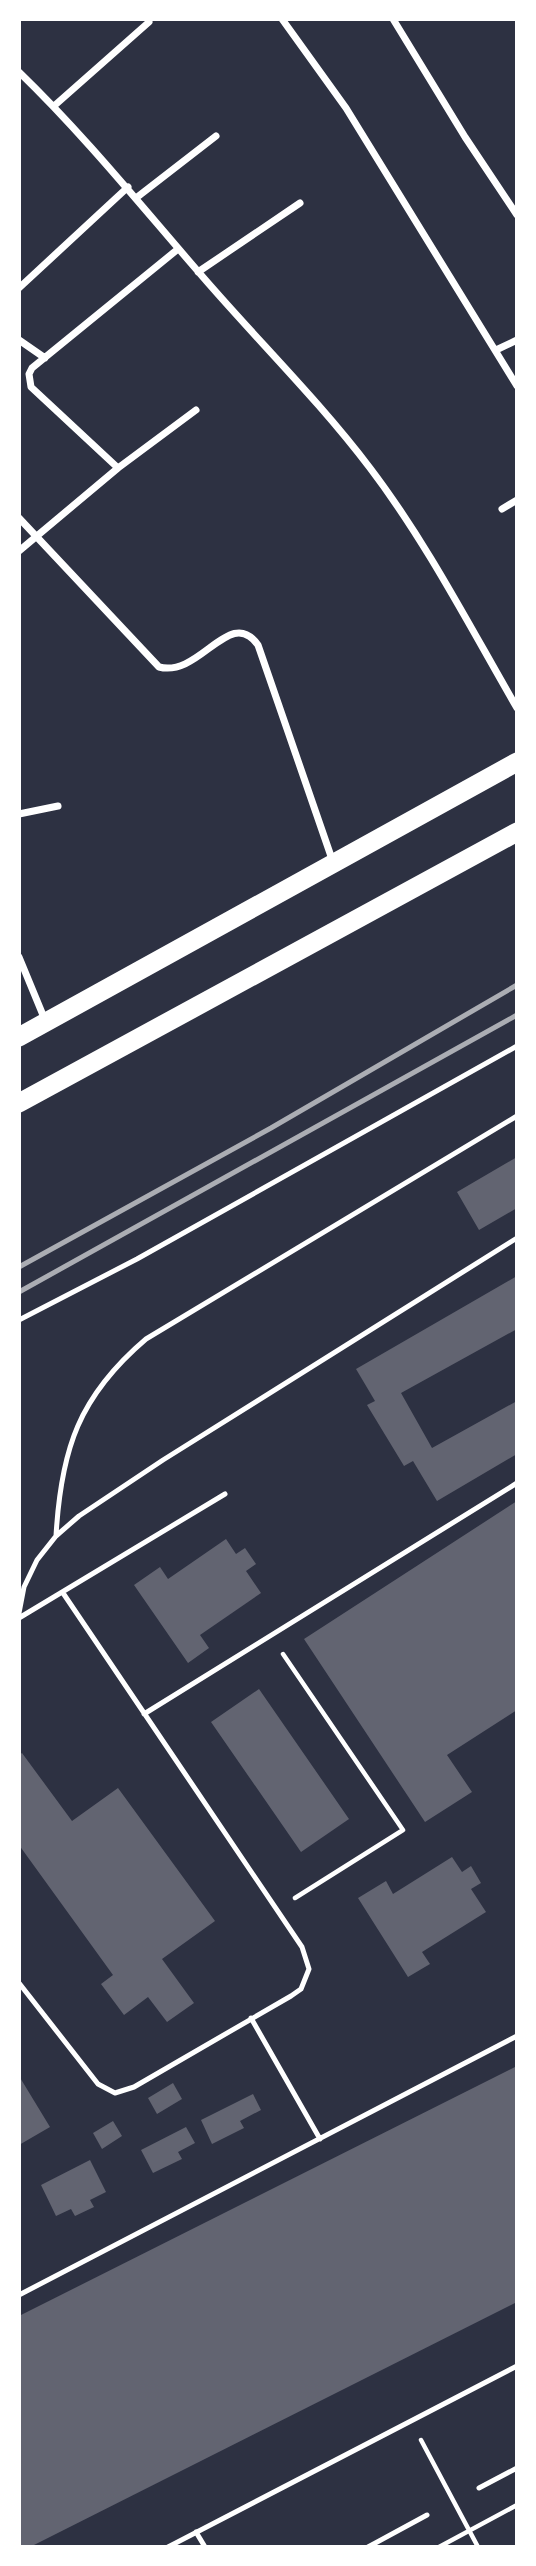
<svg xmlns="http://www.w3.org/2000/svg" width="536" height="2566" font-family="'Nunito Sans',sans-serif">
	<rect width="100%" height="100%" fill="#2d3142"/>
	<path fill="#626471" d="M517,1157V1208L479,1230L457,1192Z
		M517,1276V1329L401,1393L432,1448L517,1401V1454L437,1501L413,1461L404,1466L367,1405L375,1401L356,1369Z
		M517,1501V1710L447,1755L472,1792L425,1822L304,1639Z
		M226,1539L236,1554L245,1548L256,1564L246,1571L261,1593L200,1635L209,1648L188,1663L134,1585L160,1567L168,1579Z
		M259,1689L349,1819L301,1852L211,1722Z
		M22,1753L72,1821L118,1788L215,1921L162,1959L194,2003L167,2022L148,1997L124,2015L101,1984L113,1975L19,1845V1755Z
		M452,1857L462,1872L471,1866L481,1883L471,1889L486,1912L422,1952L430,1964L408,1977L358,1898L386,1881L393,1894Z
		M517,2066V2302L30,2547H19V2316Z
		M19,2076L50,2127L19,2145Z
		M173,2083L182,2099L157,2114L148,2098Z
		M253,2094L261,2110L240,2121L244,2128L212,2144L201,2120Z
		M113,2121L122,2136L102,2149L93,2133Z
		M186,2127L195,2143L178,2152L182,2159L153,2173L141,2150Z
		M90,2160L106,2192L90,2200L94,2207L75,2216L71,2209L56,2216L41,2185Z"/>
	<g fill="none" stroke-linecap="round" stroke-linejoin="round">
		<path stroke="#fff" stroke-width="4.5" d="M283,1654L403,1830L295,1898
			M421,2440L478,2547
			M439,2547L517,2505"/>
		<path stroke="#fff" stroke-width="5" d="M19,1320L137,1259L517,1046
			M56,1536C61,1449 79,1396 146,1339L517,1116
			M19,1613L24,1587L37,1560L56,1536L79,1516L163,1460L517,1238
			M19,1618L225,1494
			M144,1714L517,1483
			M19,1983L98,2084L115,2093L134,2087L291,1996L301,1989L309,1969L302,1947L63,1593
			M251,2018L320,2139
			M19,2295L517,2036
			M479,2488L517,2468
			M196,2532L205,2547
			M168,2547L517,2366
			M368,2547L427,2515"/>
		<path stroke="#fff" stroke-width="7" d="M282,19L346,108L517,386
			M393,19L465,137L517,215
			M19,72C83,134 138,202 196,269C253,336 317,398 370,468C427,543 470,627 517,708
			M54,106L149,22
			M136,198L216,136
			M198,272L300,203
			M19,288L128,187
			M19,340L45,358
			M496,350L517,340
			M118,468L31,387L29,374L32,368L178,249
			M502,509L517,500
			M19,518L159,667C200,678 230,605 258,645L333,862
			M19,551L118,468L196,410
			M19,814L58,806
			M19,957L45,1020"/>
		<path stroke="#fff" stroke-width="19" d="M19,1037L517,762
			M19,1103L517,832"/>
		<path stroke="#abadb3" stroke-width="5" d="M19,1267L271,1128L517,985
			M19,1292L517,1015"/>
	</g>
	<rect width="536" height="2566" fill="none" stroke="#ffffff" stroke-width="42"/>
</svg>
